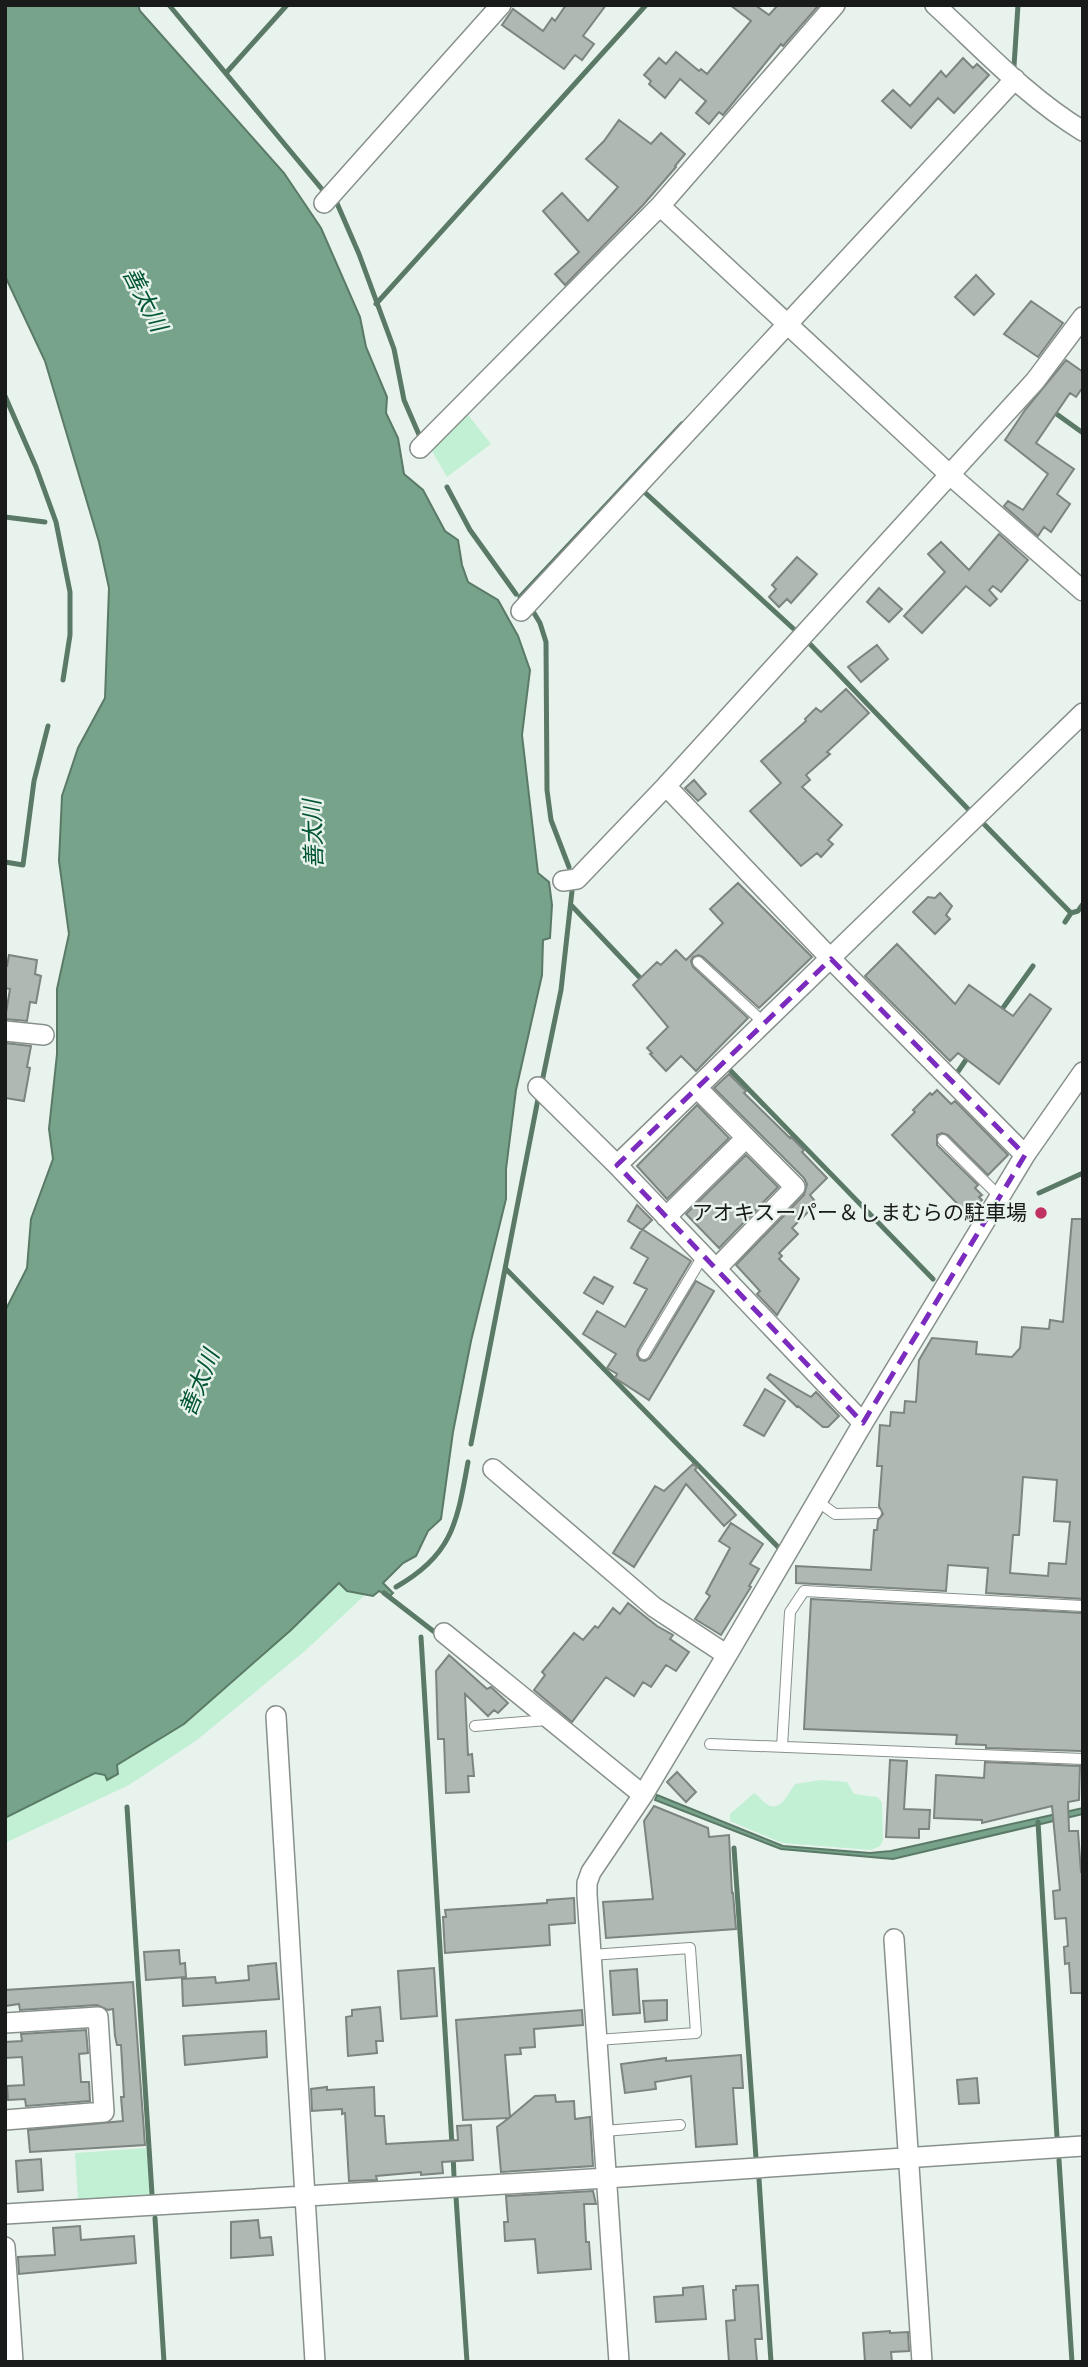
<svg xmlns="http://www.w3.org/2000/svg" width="1088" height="2367" font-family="'Titillium Web','Noto Sans JP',sans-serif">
	<rect width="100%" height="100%" fill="#e9f3ed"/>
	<path fill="#c2f0d4" d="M465,411L491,444L447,477L429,446Z
		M339,1583L347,1591L365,1595L305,1651L197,1740L129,1785L5,1843V1818L95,1773L105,1775L118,1774L117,1765L184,1724L291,1630Z
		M821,1780L847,1782L854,1794L877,1797L882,1802L883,1840L880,1846L871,1850L782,1843L730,1821V1814L754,1793C760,1796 762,1802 768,1805C781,1812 789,1792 795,1784Z
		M146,2148L150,2196L78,2201L75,2153Z"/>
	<path fill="#76a389" stroke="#5a7a67" stroke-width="2" d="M5,5H138L140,11L284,173L321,228L360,317L366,347L387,397L386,413L398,438L404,474L423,490L445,531L458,540L462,565L468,582L498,600L518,636L530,670L522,735L538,873L549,882L552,905L550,938L543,940L542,975L516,1090L506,1169V1199L471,1341L453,1432L441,1519L428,1531L416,1556L403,1563L383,1583L393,1593L389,1597L379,1591L373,1596L347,1591L339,1583L291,1630L184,1724L117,1765L118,1774L107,1780L105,1775L95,1773L5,1818V1311L27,1268L31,1219L53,1159L49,1129L57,1054V989L69,934L59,861L62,796L78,748L105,698L109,588L99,542L45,361L5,276Z
		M657,1795L783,1846L870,1853L891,1851L1083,1808V1814L893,1859L781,1849L655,1800Z"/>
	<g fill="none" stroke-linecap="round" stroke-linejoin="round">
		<path stroke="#5a7a67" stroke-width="5" d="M169,5L326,194
			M1014,66L1018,5
			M226,73L287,5
			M336,201L359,254L394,349L404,400L420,437
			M376,304L646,5
			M5,396L36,467L56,522L70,592V635L63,680
			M1051,410L1083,433
			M447,487L470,530L516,594
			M640,488L797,632
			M5,517L45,522
			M520,597L682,424
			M531,608L540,623L546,642L547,790L551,820L569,867
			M808,642L968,809
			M980,820L1071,913L1065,922
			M5,862L23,865L34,781L48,726
			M571,905L643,981
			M1071,913L1078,911L1083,904
			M1000,1012L1033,966
			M727,1067L933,1279
			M957,1073L970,1054
			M542,1082L561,990L572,891
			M1039,1193L1083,1173
			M506,1269L780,1549
			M471,1444L538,1099
			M396,1587C453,1555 457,1522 468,1462
			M384,1593L437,1634
			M421,1637L452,2145
			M127,1807L152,2194
			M1038,1822L1057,2137
			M734,1848L756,2158
			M453,2154L454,2176
			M1059,2160L1072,2362
			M759,2179L771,2362
			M456,2197L467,2362
			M155,2218L164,2362"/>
	</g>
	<path fill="#afb8b2" stroke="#7c857f" stroke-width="2" fill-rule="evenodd" d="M566,5H606L583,36L594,44L582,60L575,55L564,69L502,25L513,9L543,31L552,18L555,21Z
		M730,5H755L769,15L778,5H819L783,46L781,44L723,115L719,112L709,124L696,113L706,101L680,79L665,98L649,84L651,81L644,75L659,58L666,64L676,52L699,71L701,69L707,74L751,21Z
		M963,58L973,68L977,64L989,75L954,113L938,98L911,128L882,101L893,90L910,106L941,71L946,77Z
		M619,120L651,144L661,133L685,154L675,166L676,167L643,205L565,285L555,274L579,252L543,211L562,193L588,221L618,187L586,159L604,141Z
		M976,275L994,294L974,315L955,297Z
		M1031,301L1063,323L1038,357L1004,334Z
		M1066,360L1083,372V387L1076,397L1070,393L1036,443L1074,469L1057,494L1070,504L1051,532L1044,527L1038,536L1004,506L1008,501L1023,510L1048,474L1005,440L1025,410Z
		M999,534L1028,560L1001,592L993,586L989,590L997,599L990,606L966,586L922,633L904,616L945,572L928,554L941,542L969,570Z
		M797,557L817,574L791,603L787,599L779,607L769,597L776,589L772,585Z
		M879,588L902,609L889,622L867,602Z
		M877,645L888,659L861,682L848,667Z
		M846,689L869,713L827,752L830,754L806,775L810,780L802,787L842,825L828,840L833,844L821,857L817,853L801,866L750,811L781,783L761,761L806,721L805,719L816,708L821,712Z
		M694,780L706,794L698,801L685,788Z
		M738,883L812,957L759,1008L703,957L699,955L693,957L691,961L693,967L748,1018L696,1071L681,1056L666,1071L650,1054L652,1053L647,1048L668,1027L633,985L657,962L661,965L676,950L686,960L723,923L710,909Z
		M940,893L952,906L946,915L950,919L935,934L913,912L928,897L935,898Z
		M897,944L955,1004L969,985L1013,1016L1030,994L1051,1009L999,1084L958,1053L950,1061L865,976Z
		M9,955L37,960L35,974L41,976L36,1003L30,1002L27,1021L5,1019L10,989L5,988V966H7Z
		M5,1043L31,1046L27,1067L30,1068L24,1101L5,1098Z
		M729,1074L746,1091L744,1093L790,1138L791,1137L804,1150L802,1152L827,1178L810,1195L814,1200L807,1207L810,1210L792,1228L798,1234L779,1253L782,1256L779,1259L799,1279L777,1315L757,1294L760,1291L736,1265L804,1195L807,1184L804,1178L714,1088Z
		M937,1090L951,1104L955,1101L1008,1155L988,1175L948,1135L942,1133L937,1135V1145L978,1185L975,1188L982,1195L979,1197L982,1200L967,1214L892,1135L915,1112L913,1110L930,1093L932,1095Z
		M697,1105L729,1138L667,1199L637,1166Z
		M746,1155L778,1187L719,1248L686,1214Z
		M637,1205L652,1220L642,1230L628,1221Z
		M1072,1219H1083V1599L986,1593L988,1568L948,1565L946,1591L796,1583V1566L871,1570L874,1530H877L878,1520L883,1514L879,1506L882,1466H877L880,1425L890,1426L891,1412L904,1413L905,1401L916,1402L919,1360L932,1338L977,1342L976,1354L1012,1357L1020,1348L1022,1327L1049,1329L1050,1320L1063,1322ZM1023,1477L1057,1480L1054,1521L1070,1522L1066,1564L1049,1563L1048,1576L1010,1573L1013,1535H1019Z
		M642,1229L691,1261L638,1350L637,1355L640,1360L645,1361L650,1358L696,1281L714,1291L649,1400L615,1378L617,1374L607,1368L616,1354L583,1334L597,1311L625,1327L647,1289L634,1283L648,1258L631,1248Z
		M594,1277L613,1287L603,1304L584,1293Z
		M770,1374L811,1397L816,1392L839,1416L828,1427H823L798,1406L797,1407L767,1378Z
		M765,1389L785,1401L764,1436L744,1425Z
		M693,1464L697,1467L695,1470L736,1515L724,1526L686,1484L634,1567L613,1553L655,1486L664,1491Z
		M731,1523L763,1544L750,1564L759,1569L749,1586L751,1587L721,1635L695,1619L710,1596L706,1593L730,1548L719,1541Z
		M811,1599L1083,1613V1748L1081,1751L986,1748V1745L956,1744L957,1735L804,1729Z
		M628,1603L657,1626L673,1635L670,1639L689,1652L676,1671L666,1665L651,1687L643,1682L634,1696L606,1677L572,1722L534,1690L545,1675L542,1672L574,1633L583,1640L595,1626L598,1628L613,1608L620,1614Z
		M449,1655L487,1689L491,1687L508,1703L498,1713L494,1710L488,1716L465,1694L468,1755L472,1754L474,1776H468L469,1792L446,1793L444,1739H438L436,1671Z
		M890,1760L907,1761L904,1809L930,1810L929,1829H919V1838L886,1837Z
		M985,1762L1080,1766L1079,1800L1068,1802L1069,1831H1078L1081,1872H1083V1993H1071L1069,1963L1065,1964L1064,1947L1068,1946L1066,1918L1055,1919L1053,1891L1060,1890L1052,1806L982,1823V1820L934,1818L936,1775L984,1778Z
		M677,1772L696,1792L686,1802L667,1782Z
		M654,1806L708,1828L709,1837L729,1835L732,1893H733L736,1929L606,1938L603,1902L653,1899L644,1821Z
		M574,1898L575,1923L549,1925L550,1945L445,1953L443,1917H446L445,1910L547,1903V1900Z
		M179,1950L180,1964L185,1963L186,1977L146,1980L144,1952Z
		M276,1963L279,1999L183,2006L182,1979L215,1977L216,1983L249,1980L248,1966Z
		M434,1968L437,2016L401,2019L398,1971Z
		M637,1969L640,2013L613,2015L610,1971Z
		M133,1982L145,2145L30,2152L28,2130L123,2121L121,2097H124L121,2045H117L115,2036L113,2009L108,2010L97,2005L20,2010L19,2004L5,2006V1990Z
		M667,2000V2020L645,2022L643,2001Z
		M380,2007L383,2041H376L377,2053L348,2056L346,2017L352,2016V2010Z
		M582,2010L583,2025L534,2029L535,2047L520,2048L521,2054L505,2055L510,2117L535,2096L555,2095L556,2102L574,2101L575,2119L590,2117L593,2166L501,2172L497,2127L509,2118L463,2120L456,2020Z
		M86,2030L88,2053L79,2054L81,2082H89L90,2101L26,2106L25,2099L8,2100L7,2086L24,2085L22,2057L5,2058V2042L22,2041L21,2034Z
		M266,2031L267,2057L185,2065L183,2036Z
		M741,2055L743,2088H733L737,2144L696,2147L691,2076L655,2082L656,2089L625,2093L621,2064L666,2058V2061Z
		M977,2078L979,2103L959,2104L957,2080Z
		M327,2087V2090L374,2087L375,2116H384L386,2144L458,2140L457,2126L471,2125L473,2160L442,2162L443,2173L421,2175V2172L376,2176L377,2180L349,2181L345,2113L342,2114V2109L312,2111L311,2089Z
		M41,2159L43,2190L18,2192L16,2161Z
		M593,2191L596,2204H584L586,2242H589L591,2269L538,2273L535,2239L505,2241L504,2222H508L506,2196Z
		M258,2220L260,2238L271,2237L273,2255L231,2258V2222Z
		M80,2226L81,2240L134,2236L136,2263L19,2274L18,2257L55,2255L53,2228Z
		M758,2285L762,2339H755L757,2362H729L726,2321L735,2320L733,2290H736V2286Z
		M703,2286L706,2319L656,2322L654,2297L683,2295V2288Z
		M890,2331V2333L908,2332L909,2351L891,2352L892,2362H865L863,2333Z"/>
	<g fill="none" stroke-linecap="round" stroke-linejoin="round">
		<defs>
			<path id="lane" d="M698,962L764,1023
				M943,1140L1000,1197
				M644,1354L703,1256
				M817,1501L835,1514L876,1513
				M475,1726L547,1720
				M710,1744L1083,1759
				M782,1747L790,1612L804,1591L1083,1606
				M591,1955L690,1948L696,2033L597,2040
				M604,2131L680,2125"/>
			<path id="street" d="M935,5C982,48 1028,98 1083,131
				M324,203L501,5
				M660,206L950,475L1083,591
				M420,448L660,206L835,5
				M521,611L1015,79
				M666,786L831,959L1025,1155
				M563,881L577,879L666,786L1035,381L1083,317
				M5,1031L44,1035
				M538,1087L617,1165L863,1423
				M697,1088L795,1187L716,1269
				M617,1165L1083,713
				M666,1217L746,1138
				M493,1469L654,1607L727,1655
				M444,1633L643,1795
				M276,1716L315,2362
				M894,1939L922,2362
				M5,2023L98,2017L104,2112L5,2120
				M5,2214L607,2178L1083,2146
				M5,2247L13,2362
				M619,2362L587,1895V1883L591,1872L643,1795L727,1655L863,1423L1025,1155L1083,1072"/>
		</defs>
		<use href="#lane" stroke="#88908b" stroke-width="12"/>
		<use href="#street" stroke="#88908b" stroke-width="22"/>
		<use href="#lane" stroke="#fff" stroke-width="10"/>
		<use href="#street" stroke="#fff" stroke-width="19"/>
	</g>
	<path fill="none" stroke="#7b2cbf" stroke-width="5" stroke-dasharray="14 9" stroke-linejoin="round" d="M831,959L1025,1155L863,1423L617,1165Z"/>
	<circle fill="#c03262" stroke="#e9f3ed" stroke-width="2.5" cx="1041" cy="1213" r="7"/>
	<g text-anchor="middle" stroke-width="5" stroke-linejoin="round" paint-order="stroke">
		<g font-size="21" fill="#181b19" stroke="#e9f3ed" text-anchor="end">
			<text x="1027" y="1220">アオキスーパー＆しまむらの駐車場</text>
		</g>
		<g font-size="23" font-style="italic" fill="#053" stroke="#e9f3ed">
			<text transform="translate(145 299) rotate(63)" y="8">善太川</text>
			<text transform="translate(313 834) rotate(-92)" y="8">善太川</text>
			<text transform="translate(199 1383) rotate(-68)" y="8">善太川</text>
		</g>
	</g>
	<rect width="1088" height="2367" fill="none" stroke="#181b19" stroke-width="14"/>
</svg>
